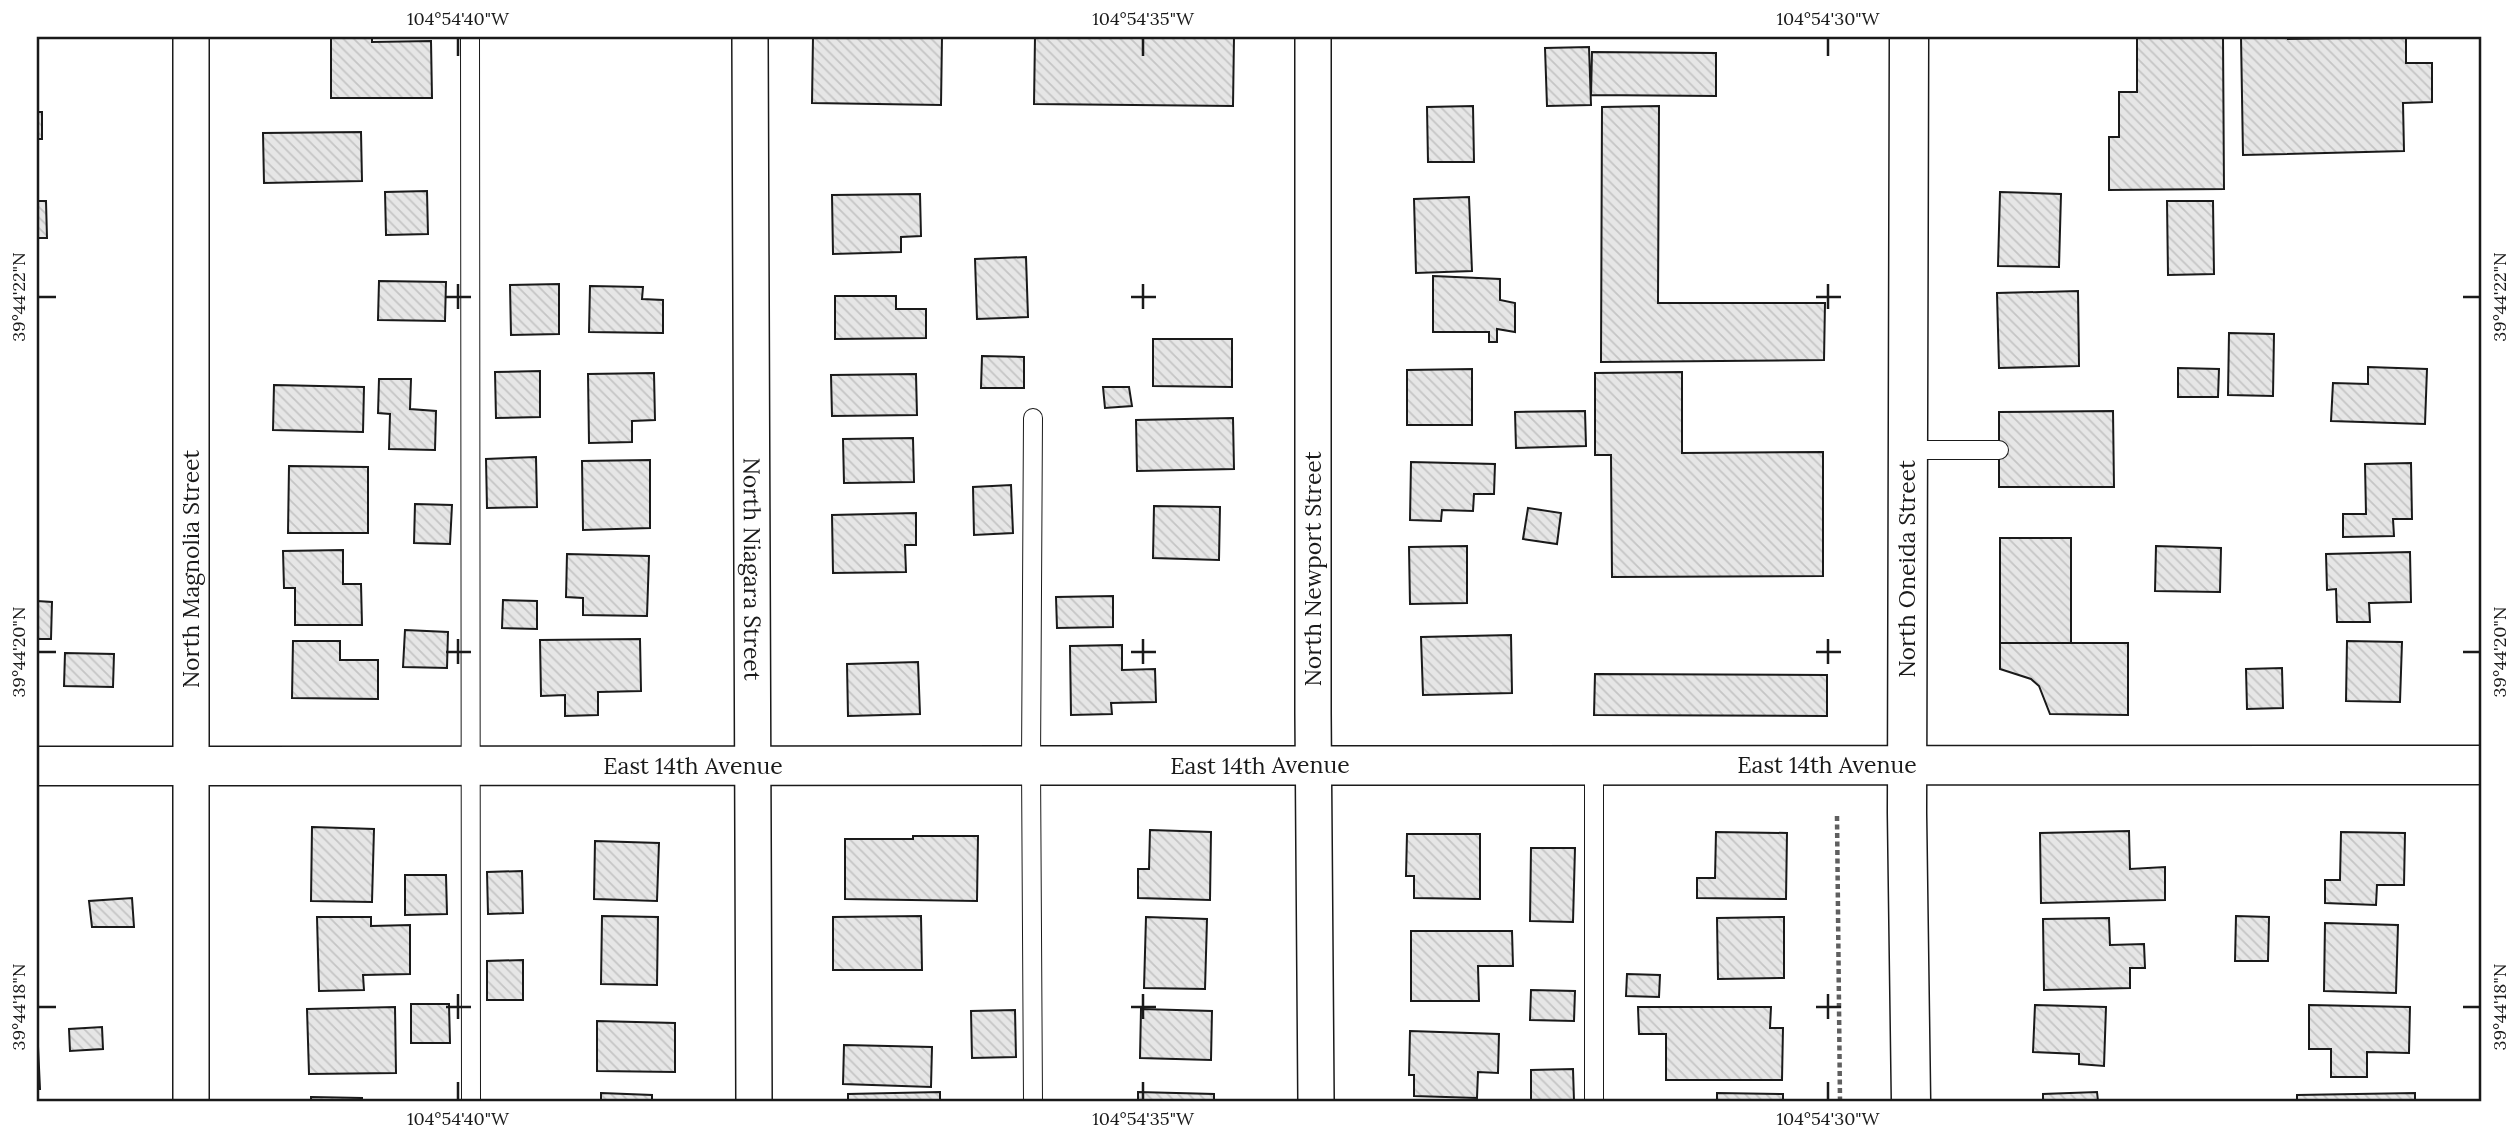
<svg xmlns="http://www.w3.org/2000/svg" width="2519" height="1138" font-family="Lora,serif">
	<defs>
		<pattern id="building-back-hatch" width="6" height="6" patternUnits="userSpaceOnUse" patternTransform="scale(1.75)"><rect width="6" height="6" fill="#e6e6e6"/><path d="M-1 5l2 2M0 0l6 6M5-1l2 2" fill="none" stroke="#c5c5c5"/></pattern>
	</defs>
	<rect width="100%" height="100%" fill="#fff"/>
	<path fill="url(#building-back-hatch)" stroke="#1a1a1a" stroke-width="2" d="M331,37H372V42L431,41L432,98H331Z
		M813,37H942L941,105L812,103Z
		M1035,37H1234L1233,106L1034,104Z
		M2137,37H2223L2224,189L2109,190V137H2119V92H2137Z
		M2241,37H2288V39L2406,37V63H2432V102L2403,103L2404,151L2243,155Z
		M1589,47L1591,105L1547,106L1545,48Z
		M1592,52L1716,53V96L1591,95Z
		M1473,106L1474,162H1428L1427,107Z
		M1659,106L1658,303H1825L1824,360L1601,362L1602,107Z
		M37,112H42V139H37Z
		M361,132L362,181L264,183L263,133Z
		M427,191L428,234L386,235L385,192Z
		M2000,192L2061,194L2059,267L1998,266Z
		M920,194L921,236L901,237V252L833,254L832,195Z
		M1469,197L1472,271L1416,273L1414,199Z
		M37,201H46L47,238H37Z
		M2167,201H2213L2214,274L2168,275Z
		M1026,257L1028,317L977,319L975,259Z
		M1433,276L1500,279V300L1515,303V332L1497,329V342H1489V332H1433Z
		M379,281L446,282L445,321L378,320Z
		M559,284V334L511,335L510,285Z
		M590,286L643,287L642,299L663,300V333L589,332Z
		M2078,291L2079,366L1999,368L1997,293Z
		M835,296H896V309H926V338L835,339Z
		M2229,333L2274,334L2273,396L2228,395Z
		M1153,339H1232V387L1153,386Z
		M982,356L1024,357V388H981Z
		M2368,367L2427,369L2425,424L2331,421L2333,383L2368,384Z
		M2178,368L2219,369L2218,397H2178Z
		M1472,369V425H1407V370Z
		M540,371V417L496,418L495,372Z
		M1682,372V453L1823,452V576L1612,577L1611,455H1595V373Z
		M654,373L655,420L632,421V442L589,443L588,374Z
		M916,374L917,415L832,416L831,375Z
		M379,379H411L410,409L436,411L435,450L389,449L390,414L378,413Z
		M274,385L364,387L363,432L273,430Z
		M1103,387H1129L1132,406L1105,408Z
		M1585,411L1586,446L1516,448L1515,412Z
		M2113,411L2114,487H1999V412Z
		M1233,418L1234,469L1137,471L1136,420Z
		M913,438L914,482L844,483L843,439Z
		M536,457L537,507L487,508L486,459Z
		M650,460V528L583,530L582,461Z
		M1411,462L1495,464L1494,494H1474L1473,511L1442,510L1441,521L1410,520Z
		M2411,463L2412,519H2393L2394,536L2343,537V514H2366L2365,464Z
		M289,466L368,467V533H288Z
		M1011,485L1013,533L974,535L973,487Z
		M415,504L452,505L450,544L414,543Z
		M1154,506L1220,507L1219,560L1153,558Z
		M1528,508L1561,513L1557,544L1523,539Z
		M916,513V545H905L906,572L833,573L832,515Z
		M2000,538H2071V643H2000Z
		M1467,546V603L1410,604L1409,547Z
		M2156,546L2221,548L2220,592L2155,591Z
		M343,550V584H361L362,625H295V588H284L283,551Z
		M2410,552L2411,602L2369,603L2370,622H2337L2336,589L2327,590L2326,554Z
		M567,554L649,556L647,616L583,615V598L566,597Z
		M1113,596V627L1057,628L1056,597Z
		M503,600L537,601V629L502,628Z
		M37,601L52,602L51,639H37Z
		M405,630L448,632L447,668L403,667Z
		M1511,635L1512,693L1423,695L1421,637Z
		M640,639L641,691L598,692V715L565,716V695L541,696L540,640Z
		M293,641H340V660H378V699L292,698Z
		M2347,641L2402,642L2400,702L2346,701Z
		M2000,643H2128V715L2050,714L2039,686L2031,679L2000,669Z
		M1122,645V670L1155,669L1156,702L1111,703L1112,714L1071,715L1070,646Z
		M65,653L114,654L113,687L64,686Z
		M918,662L920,714L848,716L847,664Z
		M2282,668L2283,708L2247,709L2246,669Z
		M1595,674L1827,675V716L1594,715Z
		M312,827L374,829L372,902L311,901Z
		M1150,830L1211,832L1210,900L1138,898V869H1149Z
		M2129,831L2130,869L2165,867V900L2041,903L2040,833Z
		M1716,832L1787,833L1786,899L1697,898V878H1715Z
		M2341,832L2405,833L2404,885H2377L2376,905L2325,903V880H2340Z
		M1407,834H1480V899L1414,898V876H1406Z
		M913,836H978L977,901L845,899V839H913Z
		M595,841L659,843L657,901L594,899Z
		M1531,848H1575L1573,922L1530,921Z
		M522,871L523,913L488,914L487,872Z
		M405,875H446L447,914L405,915Z
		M132,898L134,927H92L89,901Z
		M602,916L658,917L657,985L601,984Z
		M921,916L922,970H833V917Z
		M2236,916L2269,917L2268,961H2235Z
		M317,917H371V926L410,925V974L363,975L364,990L319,991Z
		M1146,917L1207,919L1205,989L1144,988Z
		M1784,917V978L1718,979L1717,918Z
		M2109,918L2110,945L2144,944L2145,968H2130V988L2044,990L2043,919Z
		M2325,923L2398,925L2396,993L2324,991Z
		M1411,931H1512L1513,966H1478L1479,1001H1411Z
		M523,960V1000H487V961Z
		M1627,974L1660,975L1659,997L1626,996Z
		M1531,990L1575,991L1574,1021L1530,1020Z
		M411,1004H449L450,1043H411Z
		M2035,1005L2106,1007L2104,1066L2079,1064V1054L2033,1052Z
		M2309,1005L2410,1007L2409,1053L2367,1052V1077H2331V1049H2309Z
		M395,1007L396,1073L309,1074L307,1009Z
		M1638,1007H1771L1770,1028H1783L1782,1080H1666V1034H1639Z
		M1141,1009L1212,1011L1211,1060L1140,1058Z
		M1015,1010L1016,1057L972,1058L971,1011Z
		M597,1021L675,1023V1072L597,1071Z
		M37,1025L40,1089H37Z
		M102,1027L103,1049L70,1051L69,1029Z
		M1410,1031L1499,1034L1498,1073L1478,1072L1477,1098L1414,1096V1075H1409Z
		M844,1045L932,1047L931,1087L843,1084Z
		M1573,1069L1574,1101H1531V1070Z
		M940,1092V1101H848V1094Z
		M1138,1092L1214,1094V1101H1138Z
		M2097,1092L2098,1101H2043V1094Z
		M601,1093L652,1095V1101H601Z
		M1717,1093L1783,1094V1101H1717Z
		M2415,1093V1101H2297V1095Z
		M311,1097L362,1098V1101H311Z"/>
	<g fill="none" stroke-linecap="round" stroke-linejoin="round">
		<defs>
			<path id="service" d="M470,37L471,1101
				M1907,450H1999
				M1033,1101L1031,764L1033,418
				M1594,1101V765"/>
			<g id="minor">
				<path d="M191,37V1101"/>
				<path id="s1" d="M750,37L754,1101"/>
				<path d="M1313,37V713L1316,1101"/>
			</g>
			<path id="tertiary" d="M1909,37L1907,813L1911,1101"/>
			<g id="secondary">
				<path id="s2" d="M37,766L2482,765"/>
			</g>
		</defs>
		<use href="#service" stroke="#1a1a1a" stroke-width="20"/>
		<use href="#minor" stroke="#1a1a1a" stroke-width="38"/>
		<use href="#tertiary" stroke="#1a1a1a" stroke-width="41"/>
		<use href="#secondary" stroke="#1a1a1a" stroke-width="41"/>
		<path stroke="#5f5f5f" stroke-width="4.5" stroke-dasharray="5 3.5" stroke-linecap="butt" d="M1837,816L1840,1101"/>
		<use href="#service" stroke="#fff" stroke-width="18"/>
		<use href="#minor" stroke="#fff" stroke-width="35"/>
		<use href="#tertiary" stroke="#fff" stroke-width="38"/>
		<use href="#secondary" stroke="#fff" stroke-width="38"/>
	</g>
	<path fill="none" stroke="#1a1a1a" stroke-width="2.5" d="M458,38V56M1143,38V56M1828,38V56M458,284V309M1143,284V309M1828,284V309M38,297H56M446,297H471M1131,297H1156M1816,297H1841M2463,297H2480M458,639V664M1143,639V664M1828,639V664M38,652H56M446,652H471M1131,652H1156M1816,652H1841M2463,652H2480M458,994V1019M1143,994V1019M1828,994V1019M38,1007H56M446,1007H471M1131,1007H1156M1816,1007H1841M2463,1007H2480M458,1082V1100M1143,1082V1100M1828,1082V1100"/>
	<g text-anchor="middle" stroke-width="5" stroke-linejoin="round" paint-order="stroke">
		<g font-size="23" fill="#1a1a1a" stroke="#fff">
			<text transform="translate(191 569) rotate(-90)" y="8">North Magnolia Street</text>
			<text dy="8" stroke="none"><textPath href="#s1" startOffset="532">North Niagara Street</textPath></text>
			<text transform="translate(1313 569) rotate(-90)" y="8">North Newport Street</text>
			<text transform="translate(1907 569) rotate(-90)" y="8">North Oneida Street</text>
			<text dy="8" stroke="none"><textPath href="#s2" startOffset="1223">East 14th Avenue</textPath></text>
			<text dy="8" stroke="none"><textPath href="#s2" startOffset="656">East 14th Avenue</textPath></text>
			<text dy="8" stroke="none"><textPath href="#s2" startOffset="1790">East 14th Avenue</textPath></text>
		</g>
	</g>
	<rect width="2519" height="1138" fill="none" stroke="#ffffff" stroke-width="77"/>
	<rect x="38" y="38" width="2442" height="1062" fill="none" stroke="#1a1a1a" stroke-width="2.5"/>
	<g font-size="18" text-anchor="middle" fill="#1a1a1a">
		<text x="458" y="25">104°54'40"W</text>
		<text x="1143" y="25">104°54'35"W</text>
		<text x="1828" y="25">104°54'30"W</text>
		<text transform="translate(19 297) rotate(-90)" y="6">39°44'22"N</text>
		<text transform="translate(2500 297) rotate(-90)" y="6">39°44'22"N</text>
		<text transform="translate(19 652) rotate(-90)" y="6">39°44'20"N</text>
		<text transform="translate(2500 652) rotate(-90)" y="6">39°44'20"N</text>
		<text transform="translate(19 1007) rotate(-90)" y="6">39°44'18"N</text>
		<text transform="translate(2500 1007) rotate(-90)" y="6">39°44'18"N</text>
		<text x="458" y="1125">104°54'40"W</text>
		<text x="1143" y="1125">104°54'35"W</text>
		<text x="1828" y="1125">104°54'30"W</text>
	</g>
</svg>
